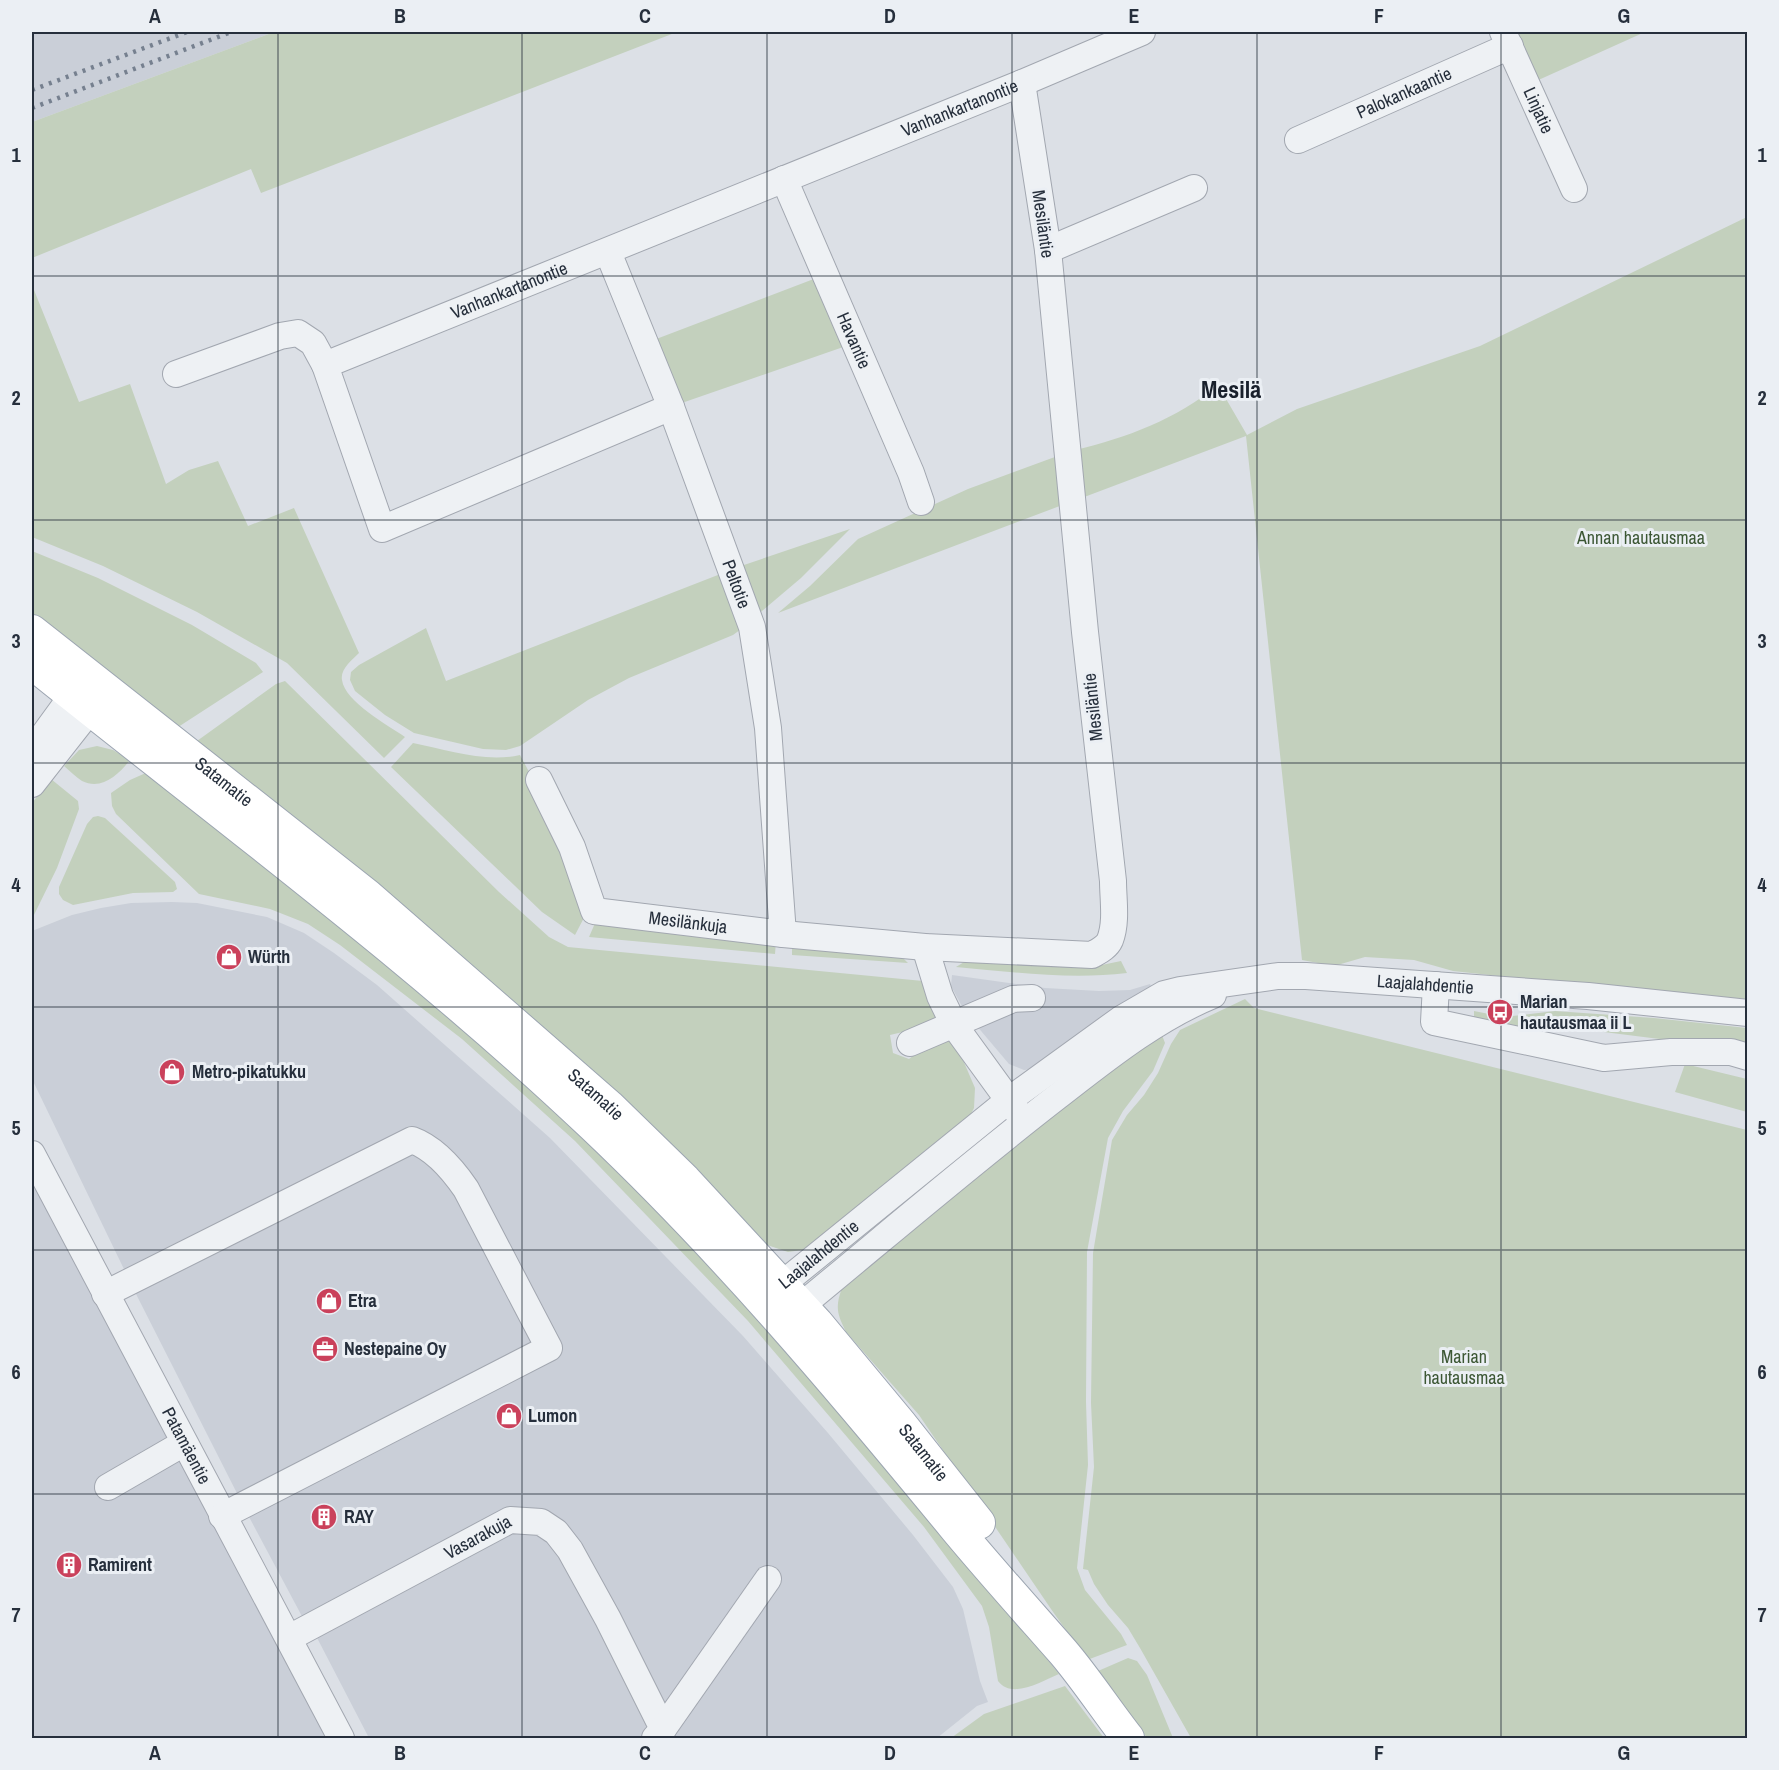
<svg xmlns="http://www.w3.org/2000/svg" width="1779" height="1770" font-family="'Archivo Narrow',sans-serif">
	<rect width="100%" height="100%" fill="#dce0e6"/>
	<path fill="#cacfd8" d="M32,32H274L32,122Z
		M172,902L197,903L267,917L304,933L334,953L377,985L550,1138L743,1336L828,1433L913,1535L953,1587L963,1609L980,1681L988,1702L977,1706L937,1738H662L664,1717L543,1516L305,1622L248,1515L136,1294L32,1079V931L72,915L101,908L131,903Z
		M952,975L1045,988L1099,991L1130,990L1150,984L1153,990L1036,1069L1024,1070L1009,1064L965,1012L951,986Z
		M32,1177L331,1738H32Z
		M510,1526L553,1538L656,1727L647,1738H369L314,1632Z"/>
	<path fill="#c3d0bd" d="M274,32H677L261,193L251,169L32,258V122Z
		M1513,32H1645L1534,82Z
		M1747,217V1003L1453,971L1414,960L1365,957L1334,966L1302,960L1246,436L1079,499L1075,450C1126,438 1177,419 1218,385L1247,435L1297,409L1480,346Z
		M819,277L849,345L676,405L651,341Z
		M32,285L79,402L130,384L166,484L189,470L218,461L248,526L294,508L359,653C352,660 340,669 342,680C345,702 388,725 405,737L384,758L287,663L197,612L103,566L32,537Z
		M1063,454L1065,504L778,613L810,586L858,539L968,489Z
		M850,529L801,578L756,616L738,567Z
		M32,551L98,578L192,625L256,663L263,672L172,731L32,620Z
		M723,573L744,627L733,635L629,678L588,700L520,746L506,750L483,749L414,733L385,715L355,691L350,680L351,672L359,665L426,628L446,681Z
		M285,681L499,892L549,937L568,947L923,981L941,1023L890,1035L893,1053L909,1059L924,1047L951,1032L975,1088L974,1108L967,1122L809,1249L788,1252L764,1244L190,746L276,684Z
		M413,743C448,750 485,763 520,755L535,783L587,912L575,935L542,912L391,767Z
		M97,746L113,750L130,760C119,774 102,791 82,781C76,777 70,771 64,766L79,750Z
		M148,772L341,921L665,1210L1019,1624L1059,1674C1042,1681 1012,1700 998,1681L989,1627L982,1606L924,1527L748,1321L575,1141L462,1039L340,945L308,924L270,909L199,894L116,814L112,806L111,793L130,780Z
		M51,779L78,801L79,809L57,868L32,919V803Z
		M98,816L105,818L175,882L177,889L173,892L133,893L73,905L63,900L59,894V887L87,824L93,817Z
		M596,921L776,941L775,954L589,937Z
		M792,943L898,953L908,963L792,955Z
		M969,959L1050,966L1092,967L1121,961L1127,973C1070,980 1013,972 956,967Z
		M1245,999L1254,1008L1747,1130V1738H1191L1140,1648L1128,1628L1108,1605L1094,1584L1088,1570L1083,1569L1094,1467L1091,1403L1093,1253L1112,1140L1127,1115L1144,1095L1158,1073L1171,1044L1180,1030Z
		M1474,1011L1504,1017L1555,1011L1654,1018L1747,1028V1050L1580,1029L1547,1026L1508,1027L1474,1019Z
		M1160,1030L1165,1043L1153,1071L1123,1111L1108,1138L1087,1252L1086,1402L1088,1465L1077,1568L1085,1590L1121,1634L1127,1645L1087,1660L1051,1609L919,1415L846,1332C837,1314 835,1307 842,1288L1024,1136Z
		M1685,1064L1747,1079V1112L1675,1092Z
		M1128,1658L1137,1661L1147,1675L1173,1738H1147L1098,1671Z
		M1065,1686L1104,1738H951L984,1714Z"/>
	<g fill="none" stroke-linecap="round" stroke-linejoin="round">
		<defs>
			<g id="minor">
				<path id="s1" d="M1503,32L1574,189"/>
				<path id="s2" d="M1298,140L1510,46"/>
				<path id="s3" d="M784,179L911,473L921,502"/>
				<path d="M1048,250L1194,188"/>
				<path id="s4" d="M608,252L671,407L752,627L768,728L783,934"/>
				<path d="M176,374L280,336L298,333L313,343L325,365"/>
				<path id="s5" d="M671,407L382,529L325,365L1022,83L1142,32"/>
				<path d="M32,751L72,696L89,687"/>
				<path id="s6" d="M539,780L572,847L594,911L783,934L925,947L1092,955C1099,951 1107,947 1110,940C1117,922 1113,899 1113,881L1085,632L1048,250L1022,83"/>
				<path d="M32,784L90,710L95,691"/>
				<path d="M925,947L940,996L954,1025L1018,1113"/>
				<path d="M1436,985L1434,1022L1604,1058L1671,1052H1731L1748,1057"/>
				<path d="M910,1043L1013,999L1032,998"/>
				<path id="s7" d="M32,1154L341,1738"/>
				<path d="M105,1294L412,1140C434,1148 453,1170 466,1189L549,1348L222,1516"/>
				<path id="s8" d="M777,1302L781,1285L1009,1100L1121,1019L1164,994L1180,990L1278,976H1306L1588,996L1748,1013"/>
				<path d="M783,1311L801,1306C886,1236 970,1164 1058,1096C1107,1058 1155,1019 1213,995"/>
				<path d="M108,1487L184,1443"/>
				<path id="s9" d="M289,1638L510,1520L541,1522L556,1532L570,1550L608,1619L663,1729L655,1738"/>
				<path d="M663,1729L768,1579"/>
			</g>
			<g id="major">
				<path id="s10" d="M32,631L367,895L609,1106L685,1180L817,1323L900,1423L979,1523"/>
				<path d="M32,663C221,815 417,959 593,1126C725,1251 841,1389 956,1529C991,1571 1027,1611 1063,1652C1086,1679 1106,1710 1128,1738"/>
			</g>
		</defs>
		<use href="#minor" stroke="#a2a7b0" stroke-width="28"/>
		<use href="#major" stroke="#9ca5b1" stroke-width="34"/>
		<use href="#minor" stroke="#eef1f4" stroke-width="26"/>
		<use href="#major" stroke="#fff" stroke-width="32"/>
		<path stroke="#76808f" stroke-width="4.5" stroke-dasharray="3 6" stroke-linecap="butt" d="M32,90L187,32
			M32,108L231,32"/>
	</g>
	<path fill="none" stroke="#262f3c" stroke-width="1.5" stroke-opacity="0.55" d="M278,32V1738M522,32V1738M767,32V1738M1012,32V1738M1257,32V1738M1501,32V1738M32,276H1748M32,520H1748M32,763H1748M32,1007H1748M32,1250H1748M32,1494H1748"/>
	<defs>
		<symbol id="shop-disc" viewBox="-11 -11 22 22"><circle r="9.5" fill="#ca415b" stroke="#ebeff4"/><path d="M-5-2.5h2.3a2.7 3.5 0 0 1 5.4 0H5L5.5 6h-11ZM-1.5-2.5h3a1.5 2.3 0 0 0-3 0Z" fill="#fff"/></symbol>
		<symbol id="bus-disc" viewBox="-11 -11 22 22"><circle r="9.5" fill="#ca415b" stroke="#ebeff4"/><path d="M-5-6H5V4H4V6H2V4H-2V6H-4V4H-5ZM-3.5-4V0h7V-4ZM-3.5 1.2v1.5H-2V1.2ZM2 1.2v1.5H3.5V1.2Z" fill="#fff"/></symbol>
		<symbol id="office-disc" viewBox="-11 -11 22 22"><circle r="9.5" fill="#ca415b" stroke="#ebeff4"/><path d="M-6-3h4V-5.5h4V-3h4V5H-6ZM-1-4.5V-3h2v-1.5ZM-6 0V1H6V0Z" fill="#fff"/></symbol>
		<symbol id="building-disc" viewBox="-11 -11 22 22"><circle r="9.5" fill="#ca415b" stroke="#ebeff4"/><path d="M-4-6H4V6H1V3H-1V6H-4ZM-2.5-4.3h1.7v1.8h-1.7ZM.8-4.3h1.7v1.8H.8ZM-2.5-1h1.7V.8h-1.7ZM.8-1h1.7V.8H.8Z" fill="#fff"/></symbol>
	</defs>
	<g fill-rule="evenodd">
		<use href="#shop-disc" x="214" y="942" width="30" height="30"/>
		<use href="#bus-disc" x="1485" y="997" width="30" height="30"/>
		<use href="#shop-disc" x="157" y="1057" width="30" height="30"/>
		<use href="#shop-disc" x="314" y="1286" width="30" height="30"/>
		<use href="#office-disc" x="310" y="1334" width="30" height="30"/>
		<use href="#shop-disc" x="494" y="1401" width="30" height="30"/>
		<use href="#building-disc" x="309" y="1502" width="30" height="30"/>
		<use href="#building-disc" x="54" y="1550" width="30" height="30"/>
	</g>
	<g text-anchor="middle" stroke-width="6" stroke-linejoin="round" paint-order="stroke">
		<g font-size="18" fill="#262f3c" stroke="#ebeff4">
			<text dy="6" stroke="none"><textPath href="#s2" startOffset="116">Palokankaantie</textPath></text>
			<text dy="6" stroke="none"><textPath href="#s5" startOffset="1172">Vanhankartanontie</textPath></text>
			<text dy="6" stroke="none"><textPath href="#s1" startOffset="86">Linjatie</textPath></text>
			<text transform="translate(1043 224) rotate(82)" y="6">Mesiläntie</text>
			<text dy="6" stroke="none"><textPath href="#s5" startOffset="686">Vanhankartanontie</textPath></text>
			<text dy="6" stroke="none"><textPath href="#s3" startOffset="176">Havantie</textPath></text>
			<text dy="6" stroke="none"><textPath href="#s4" startOffset="356">Peltotie</textPath></text>
			<text transform="translate(1093 707) rotate(-96)" y="6">Mesiläntie</text>
			<text dy="6" stroke="none"><textPath href="#s10" startOffset="244">Satamatie</textPath></text>
			<text dy="6" stroke="none"><textPath href="#s6" startOffset="237">Mesilänkuja</textPath></text>
			<text dy="6" stroke="none"><textPath href="#s8" startOffset="762">Laajalahdentie</textPath></text>
			<text dy="6" stroke="none"><textPath href="#s10" startOffset="730">Satamatie</textPath></text>
			<text dy="6" stroke="none"><textPath href="#s8" startOffset="66">Laajalahdentie</textPath></text>
			<text dy="6" stroke="none"><textPath href="#s7" startOffset="330">Patamäentie</textPath></text>
			<text dy="6" stroke="none"><textPath href="#s10" startOffset="1216">Satamatie</textPath></text>
			<text dy="6" stroke="none"><textPath href="#s9" startOffset="214">Vasarakuja</textPath></text>
		</g>
		<g font-size="18" fill="#3c5734" stroke="#ebeff4">
			<text x="1641" y="544">Annan hautausmaa</text>
			<text x="1464" y="1363">Marian<tspan x="1464" dy="21">hautausmaa</tspan></text>
		</g>
		<g font-size="18" font-weight="bold" fill="#262f3c" stroke="#ebeff4" text-anchor="start">
			<text x="248" y="963">Würth</text>
			<text x="1520" y="1008">Marian<tspan x="1520" dy="21">hautausmaa ii L</tspan></text>
			<text x="192" y="1078">Metro-pikatukku</text>
			<text x="348" y="1307">Etra</text>
			<text x="344" y="1355">Nestepaine Oy</text>
			<text x="528" y="1422">Lumon</text>
			<text x="344" y="1523">RAY</text>
			<text x="88" y="1571">Ramirent</text>
		</g>
		<g font-size="24" font-weight="bold" fill="#19202c" stroke="#ebeff4">
			<text x="1231" y="398">Mesilä</text>
		</g>
	</g>
	<rect width="1779" height="1770" fill="none" stroke="#ebeff4" stroke-width="66"/>
	<rect x="33" y="33" width="1713" height="1704" fill="none" stroke="#262f3c" stroke-width="2"/>
	<g font-size="20" text-anchor="middle" font-weight="bold" fill="#262f3c">
		<text x="155" y="23">A</text>
		<text x="400" y="23">B</text>
		<text x="645" y="23">C</text>
		<text x="890" y="23">D</text>
		<text x="1134" y="23">E</text>
		<text x="1379" y="23">F</text>
		<text x="1624" y="23">G</text>
		<text x="16" y="162">1</text>
		<text x="1762" y="162">1</text>
		<text x="16" y="405">2</text>
		<text x="1762" y="405">2</text>
		<text x="16" y="648">3</text>
		<text x="1762" y="648">3</text>
		<text x="16" y="892">4</text>
		<text x="1762" y="892">4</text>
		<text x="16" y="1135">5</text>
		<text x="1762" y="1135">5</text>
		<text x="16" y="1379">6</text>
		<text x="1762" y="1379">6</text>
		<text x="16" y="1622">7</text>
		<text x="1762" y="1622">7</text>
		<text x="155" y="1760">A</text>
		<text x="400" y="1760">B</text>
		<text x="645" y="1760">C</text>
		<text x="890" y="1760">D</text>
		<text x="1134" y="1760">E</text>
		<text x="1379" y="1760">F</text>
		<text x="1624" y="1760">G</text>
	</g>
</svg>
